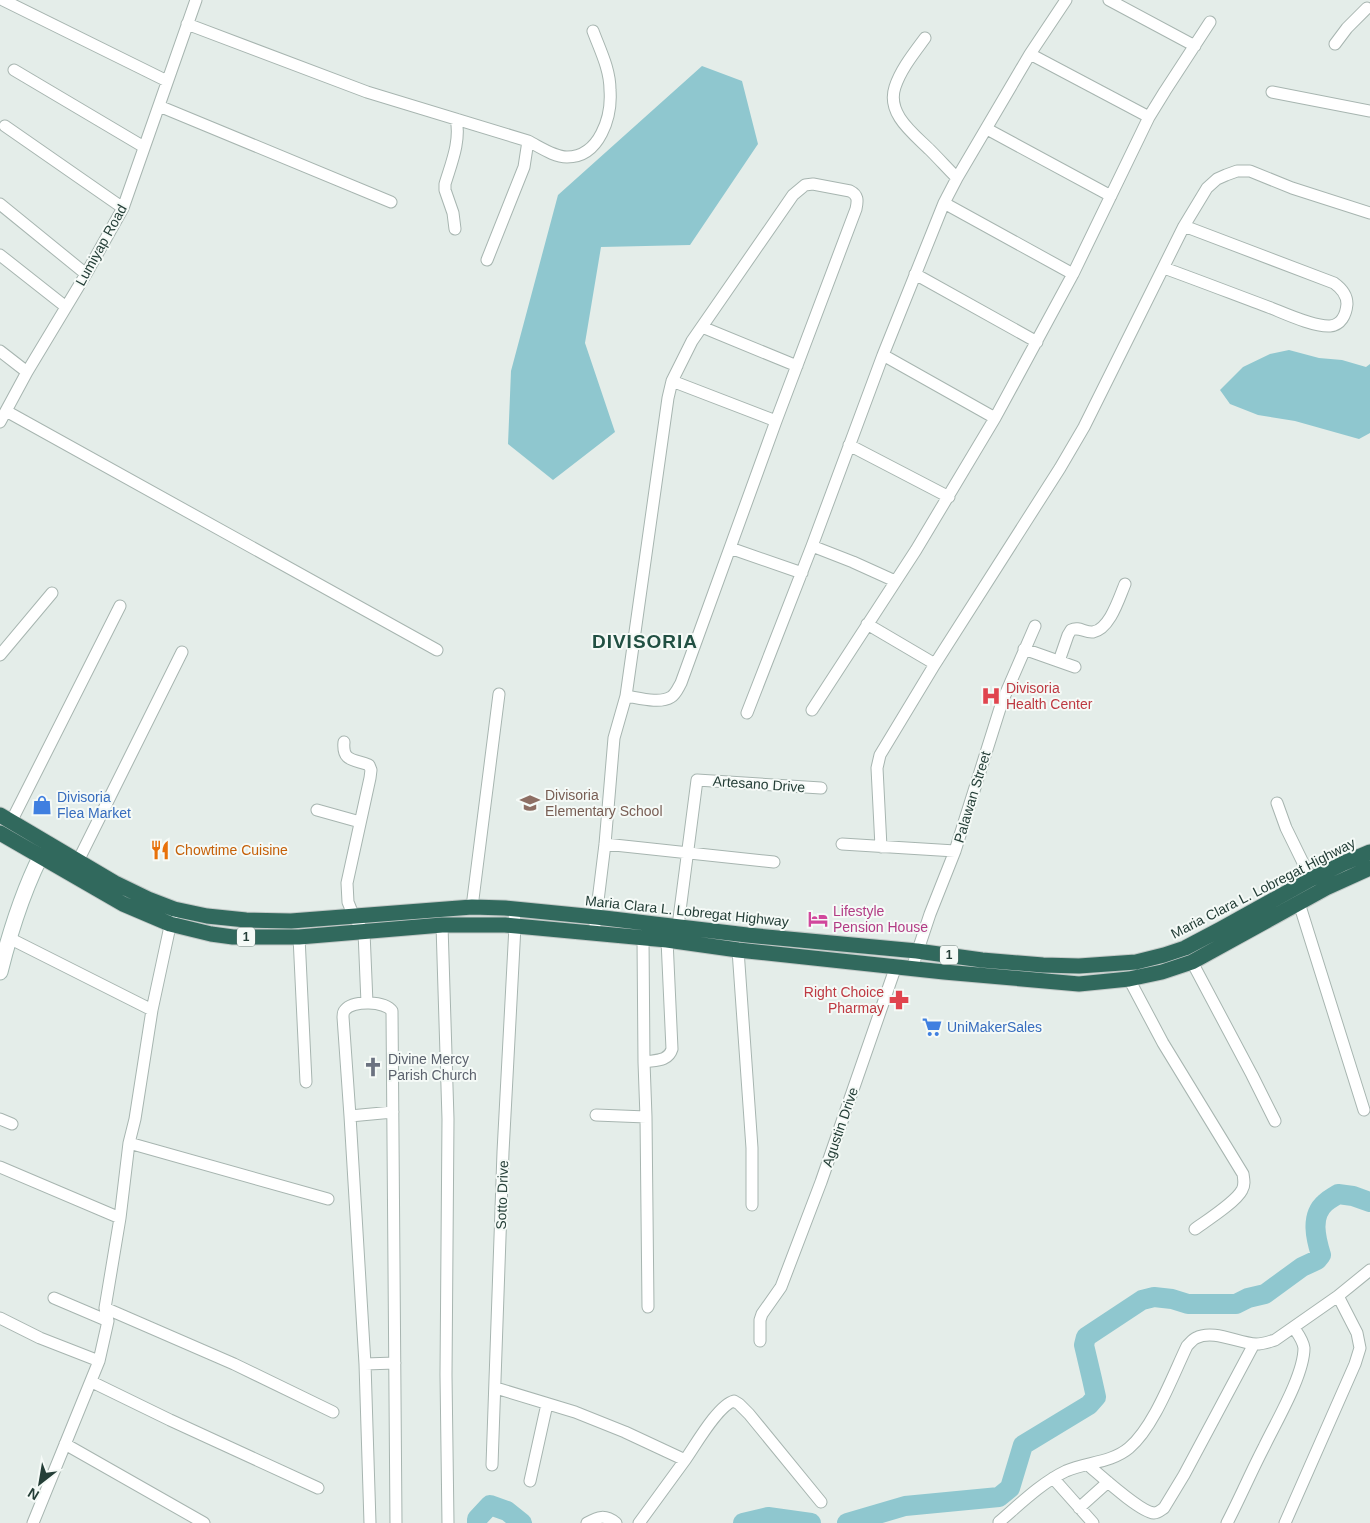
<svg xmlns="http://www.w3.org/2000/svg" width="1370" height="1523" font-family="Arial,sans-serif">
	<rect width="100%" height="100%" fill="#e4ede9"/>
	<path fill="#8fc7cf" d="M702,66L742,81L758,144L690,245L601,247L585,343L615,432L553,480L508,444L511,371L558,195Z
		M1289,350L1319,358L1342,360L1366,367L1370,364V433L1359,439L1295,421L1258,415L1230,404L1220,390L1243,367L1270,354Z"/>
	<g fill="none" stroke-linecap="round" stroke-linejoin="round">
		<path stroke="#8fc7cf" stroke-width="20" d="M477,1523V1519L490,1505L507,1511L522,1523
			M743,1523L768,1517L811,1523
			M847,1523L905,1506L999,1497L1010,1488L1023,1445L1089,1405L1096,1397L1092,1379L1084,1345L1086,1337L1142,1300L1154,1297L1172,1299L1188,1304H1236L1248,1298L1265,1294L1302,1267L1317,1260L1321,1255C1316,1239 1310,1216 1325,1203C1329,1199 1334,1197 1338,1194L1353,1196L1370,1202"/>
		<defs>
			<path id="street" d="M3,0L167,81
				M1109,0L1195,46
				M187,24L367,92L528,141L524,167L487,260
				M925,38C914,53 901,69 895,87C886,114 914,134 930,150C939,159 948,169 957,178
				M1335,44L1347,28L1367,8
				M1030,54L1149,117
				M14,70L144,147
				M1272,92L1370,111
				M159,106L391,202
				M5,126L123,208
				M987,129L1111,196
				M528,141C540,147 554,157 567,157C600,157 612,116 610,90C610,69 600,50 593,31
				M944,203L1073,274
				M0,204L86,274
				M455,229L453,213L445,190V184C451,164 461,141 456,119
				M0,255L66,307
				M1164,268C1200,281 1236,295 1271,308C1286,314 1314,327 1330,326C1341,325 1346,315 1347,304C1347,295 1341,288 1334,283L1184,226
				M915,274L1037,342
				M702,327L797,366
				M0,351L27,372
				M883,355L995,418
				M672,381L776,421
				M6,411L437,650
				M0,422L27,372L86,274L123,208L196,0
				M849,445L949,497
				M812,546L853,562L895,581
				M730,548L802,573
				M867,624L935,664L1060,468L1084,427L1184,226L1207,188L1217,179L1226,175L1237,171H1250L1292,188L1370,213
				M1024,649L1075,667
				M0,655L52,593
				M1059,661L1068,635L1071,630C1079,626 1085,633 1093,632C1110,629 1119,598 1125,584
				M812,710L916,550L995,418L1073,274L1149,117L1165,91L1210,22
				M747,713L812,546L883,355L944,203L957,178L1030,54L1066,0
				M344,742C342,762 354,759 369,765L371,770L370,778L347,883L348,902L354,917L364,932L367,1003
				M1277,803L1286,828L1311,879
				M317,810L360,822
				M11,822L120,606
				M605,844L774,862
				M842,844L955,851
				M881,847L877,768L880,755L935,664
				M78,861L182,652
				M1299,903L1364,1110
				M472,907L499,694
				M442,925L448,1119L446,1375L448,1523
				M595,925L605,844L614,738L626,696L668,398L672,381L692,341L793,195L805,185L813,184L850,191C858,195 858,200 856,209L776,421L681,683C678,688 676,694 671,697C660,704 639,698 626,696
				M678,926L697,780L821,788
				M299,937L306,1082
				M9,938L152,1010
				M643,938L644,1062L646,1117L648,1307
				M738,950L752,1148V1205
				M1192,962L1252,1075L1275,1121
				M912,968L930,914L955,851L1002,702L1035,626
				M1129,979L1163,1043L1243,1174C1244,1180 1245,1185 1242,1190C1236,1202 1206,1221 1195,1229
				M644,1062C655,1060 668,1062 672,1049L667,940
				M596,1115L646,1117
				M350,1116L393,1112
				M0,1119L12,1124
				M129,1143L328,1199
				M0,1167L120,1218
				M54,1298L108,1321
				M105,1308L234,1364L333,1412
				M0,1318L40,1338L99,1361
				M760,1341V1320L762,1314L781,1287L821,1182L896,966
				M365,1364L395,1363
				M92,1382L170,1420L318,1488
				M496,1388L575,1412L625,1432L685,1460C695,1446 718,1405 734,1401L739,1404L749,1414L821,1502
				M65,1444L204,1523
				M492,1465L503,1152L515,926L514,910
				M1088,1465C1100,1475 1140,1512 1154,1513C1158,1513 1161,1510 1164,1508L1184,1475L1254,1344
				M1053,1478L1093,1523
				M530,1481L547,1404
				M1079,1508L1108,1482
				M33,1523L99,1361L108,1321L105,1308L120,1218L129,1143L135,1119L152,1010L172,917
				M370,1523L365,1364L350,1116L343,1017C343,1014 343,1012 345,1010C353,1000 385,1001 392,1011L396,1523
				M587,1523C598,1517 605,1514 616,1523
				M639,1523L685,1460
				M1000,1523L999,1522C1020,1504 1041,1483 1066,1471C1086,1462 1111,1463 1129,1448C1154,1427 1173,1375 1187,1346C1190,1343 1193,1339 1196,1338C1213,1329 1238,1343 1256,1344C1263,1344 1268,1342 1275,1340L1338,1296L1370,1270
				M1227,1523C1240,1498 1251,1472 1264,1447C1276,1422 1304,1375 1304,1348C1303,1340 1298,1334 1294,1328
				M1285,1523L1355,1364L1360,1348L1357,1333L1338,1296"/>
			<path id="secondary" d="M0,972C11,928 25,884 47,844"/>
			<path id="highway" d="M0,815L115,883L148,899L174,909L207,916L246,920L291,921L472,907L505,908L596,917L747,935L917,951L982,960L1043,965L1079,966L1136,962L1164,955L1185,948L1221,929L1311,879L1344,863L1370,852
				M0,833L123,904L170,924L211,934L233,937H299L442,925H505L667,940L738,950L944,972L1079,984L1129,979L1162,972L1192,962L1326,888L1370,868"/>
		</defs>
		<use href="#street" stroke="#a7b5b0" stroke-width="13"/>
		<use href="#secondary" stroke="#a3b8b1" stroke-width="17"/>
		<use href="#highway" stroke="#c2c9c7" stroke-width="17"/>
		<use href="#street" stroke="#fff" stroke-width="11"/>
		<use href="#secondary" stroke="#fff" stroke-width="15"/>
		<use href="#highway" stroke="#31695d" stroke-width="15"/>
	</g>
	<defs>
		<symbol id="hospital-bare" viewBox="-9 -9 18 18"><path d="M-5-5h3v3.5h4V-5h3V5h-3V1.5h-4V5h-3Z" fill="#e0444e" stroke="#f5faf7" stroke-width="2.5" paint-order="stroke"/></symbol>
		<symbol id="school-bare" viewBox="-9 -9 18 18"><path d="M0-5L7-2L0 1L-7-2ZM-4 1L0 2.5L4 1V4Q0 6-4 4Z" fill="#8d6e63" stroke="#f5faf7" stroke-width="2.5" paint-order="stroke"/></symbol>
		<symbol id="shop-bare" viewBox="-9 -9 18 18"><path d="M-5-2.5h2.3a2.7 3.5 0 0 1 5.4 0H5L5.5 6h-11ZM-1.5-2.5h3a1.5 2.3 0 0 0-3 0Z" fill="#3f7fe0" stroke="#f5faf7" stroke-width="2.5" paint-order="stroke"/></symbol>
		<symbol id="restaurant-bare" viewBox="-9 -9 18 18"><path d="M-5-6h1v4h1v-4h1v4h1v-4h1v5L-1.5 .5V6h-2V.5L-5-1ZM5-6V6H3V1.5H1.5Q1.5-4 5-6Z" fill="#e8710a" stroke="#f5faf7" stroke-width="2.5" paint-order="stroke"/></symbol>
		<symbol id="hotel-bare" viewBox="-9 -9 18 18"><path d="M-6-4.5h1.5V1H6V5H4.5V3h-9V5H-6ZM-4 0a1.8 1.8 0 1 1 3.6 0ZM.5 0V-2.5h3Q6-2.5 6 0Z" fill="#d1479c" stroke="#f5faf7" stroke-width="2.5" paint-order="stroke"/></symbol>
		<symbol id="pharmacy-bare" viewBox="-9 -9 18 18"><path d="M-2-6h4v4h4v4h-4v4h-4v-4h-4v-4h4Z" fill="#e0444e" stroke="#f5faf7" stroke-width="2.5" paint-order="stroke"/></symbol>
		<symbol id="supermarket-bare" viewBox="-9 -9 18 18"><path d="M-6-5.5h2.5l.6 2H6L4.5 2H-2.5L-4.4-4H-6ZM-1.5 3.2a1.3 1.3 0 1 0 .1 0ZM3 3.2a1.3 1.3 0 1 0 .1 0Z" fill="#3f7fe0" stroke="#f5faf7" stroke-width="2.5" paint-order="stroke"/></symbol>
		<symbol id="church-bare" viewBox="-9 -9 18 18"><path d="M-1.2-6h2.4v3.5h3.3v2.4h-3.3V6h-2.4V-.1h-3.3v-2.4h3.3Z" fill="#6b7280" stroke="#f5faf7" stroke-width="2.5" paint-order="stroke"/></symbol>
	</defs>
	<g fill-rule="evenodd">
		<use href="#hospital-bare" x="977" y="682" width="28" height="28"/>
		<use href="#school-bare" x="516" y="789" width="28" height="28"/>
		<use href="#shop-bare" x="28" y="791" width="28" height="28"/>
		<use href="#restaurant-bare" x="146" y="836" width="28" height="28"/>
		<use href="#hotel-bare" x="804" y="905" width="28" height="28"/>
		<use href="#pharmacy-bare" x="885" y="986" width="28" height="28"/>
		<use href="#supermarket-bare" x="918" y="1013" width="28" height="28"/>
		<use href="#church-bare" x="359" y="1053" width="28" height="28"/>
	</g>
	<g text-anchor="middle" stroke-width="4" stroke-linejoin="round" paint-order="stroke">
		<g fill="#f5faf7" stroke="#637671" stroke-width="1">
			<rect x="237" y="927.5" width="18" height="19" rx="4"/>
			<rect x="940" y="945.5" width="18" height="19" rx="4"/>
		</g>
		<g font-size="12" font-weight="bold" fill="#243e37">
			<text x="246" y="941">1</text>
			<text x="949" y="959">1</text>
		</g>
		<g font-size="14" fill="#243e37" stroke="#f5faf7">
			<text transform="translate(101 245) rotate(-61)" y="5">Lumiyap Road</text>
			<text transform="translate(759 784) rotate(4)" y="5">Artesano Drive</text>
			<text transform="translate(972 797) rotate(-73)" y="5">Palawan Street</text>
			<text transform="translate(1263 888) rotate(-27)" y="5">Maria Clara L. Lobregat Highway</text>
			<text transform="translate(687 911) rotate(6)" y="5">Maria Clara L. Lobregat Highway</text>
			<text transform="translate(840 1127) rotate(-71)" y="5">Agustin Drive</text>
			<text transform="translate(502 1195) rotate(-88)" y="5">Sotto Drive</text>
		</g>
		<g font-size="14" fill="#be3a42" stroke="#f5faf7" text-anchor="start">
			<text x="1006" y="693">Divisoria<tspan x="1006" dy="16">Health Center</tspan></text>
			<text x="884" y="997" text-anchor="end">Right Choice<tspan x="884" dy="16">Pharmay</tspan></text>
		</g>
		<g font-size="14" fill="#785e54" stroke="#f5faf7" text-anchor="start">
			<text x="545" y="800">Divisoria<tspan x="545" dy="16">Elementary School</tspan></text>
		</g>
		<g font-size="14" fill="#366cbe" stroke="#f5faf7" text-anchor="start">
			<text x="57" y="802">Divisoria<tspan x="57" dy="16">Flea Market</tspan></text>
			<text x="947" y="1032">UniMakerSales</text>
		</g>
		<g font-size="14" fill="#c56008" stroke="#f5faf7" text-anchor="start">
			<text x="175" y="855">Chowtime Cuisine</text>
		</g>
		<g font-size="14" fill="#b23c85" stroke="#f5faf7" text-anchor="start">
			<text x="833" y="916">Lifestyle<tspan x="833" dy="16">Pension House</tspan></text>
		</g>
		<g font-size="14" fill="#5b616d" stroke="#f5faf7" text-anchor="start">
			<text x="388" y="1064">Divine Mercy<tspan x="388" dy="16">Parish Church</tspan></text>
		</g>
		<g font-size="19" font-weight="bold" letter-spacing="1" fill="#215043" stroke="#f5faf7">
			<text x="645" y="648">DIVISORIA</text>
		</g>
	</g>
	<g transform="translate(40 1483) rotate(211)" stroke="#f5faf7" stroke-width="4" paint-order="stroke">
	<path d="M0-4L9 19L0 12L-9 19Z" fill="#243e37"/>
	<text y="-8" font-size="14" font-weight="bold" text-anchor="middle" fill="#243e37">N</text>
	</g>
</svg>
